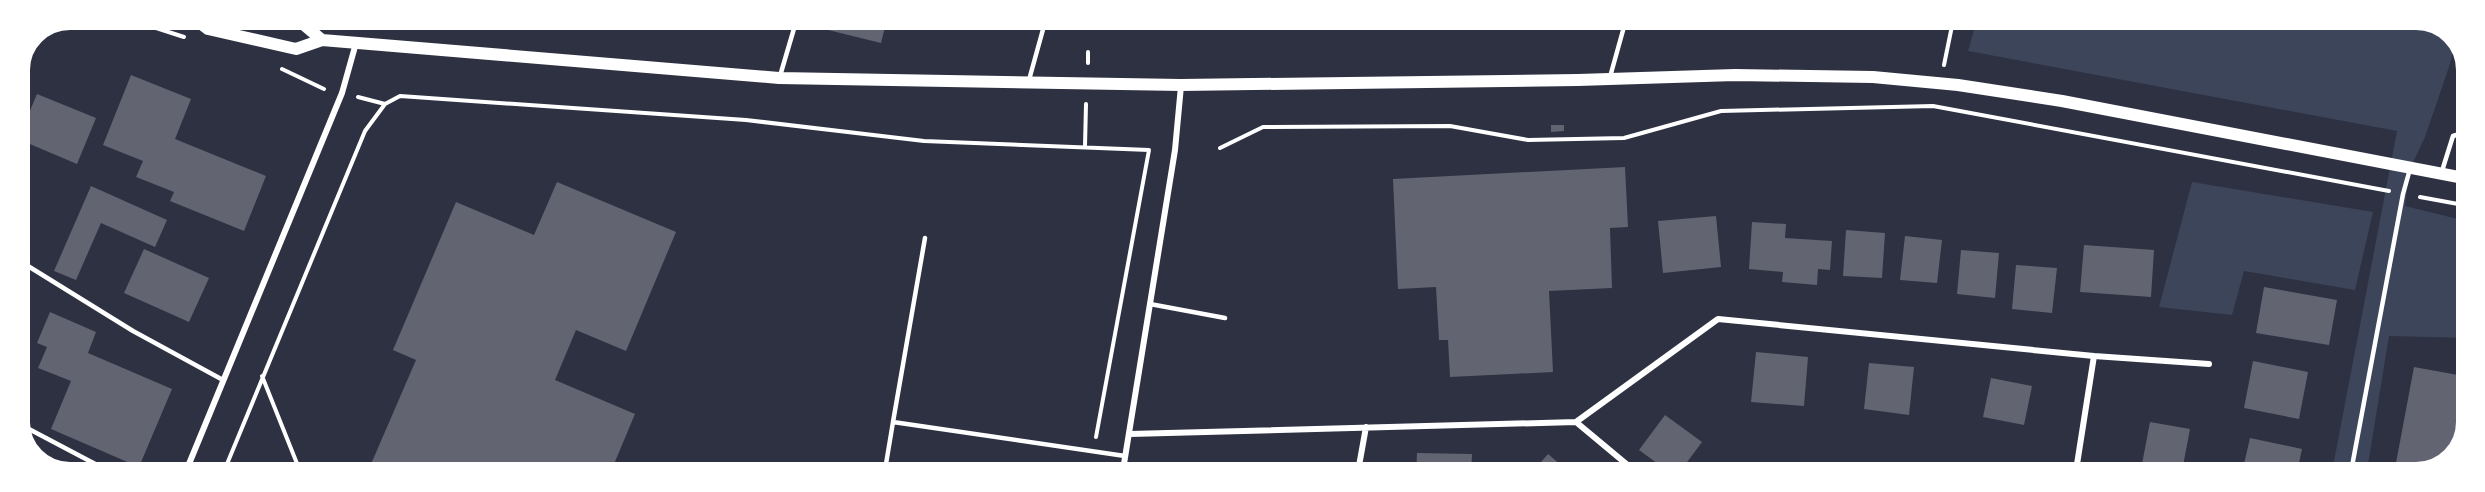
<svg xmlns="http://www.w3.org/2000/svg" width="2485" height="492" font-family="'Archivo Narrow',sans-serif">
	<rect width="100%" height="100%" fill="#2d3142"/>
	<path fill="#3c4559" d="M1978,16H2426L2454,31L2457,36L2449,67L2425,137L2410,169L2405,206L2462,220L2469,183V338L2389,336L2366,477H2331L2397,131L1968,51Z
		M2192,182L2373,212L2355,290L2244,271L2232,315L2159,307Z"/>
	<path fill="#626471" d="M635,15H697L696,25L635,19Z
		M827,15H888L881,43L824,29Z
		M1816,16H1843V21Z
		M131,75L191,99L175,139L266,176L244,231L170,201L174,192L136,177L143,161L103,145Z
		M37,94L96,118L77,164L18,139Z
		M1551,125H1564V131L1551,132Z
		M1625,167L1628,227L1610,228L1612,288L1549,291L1553,372L1450,377L1448,340H1439L1436,287L1398,289L1393,179Z
		M557,182L676,232L626,351L576,330L555,380L635,414L609,476H380L368,471L416,360L393,350L456,202L534,235Z
		M91,186L167,220L155,247L101,223L76,280L54,271Z
		M1716,216L1721,267L1663,273L1658,221Z
		M1752,222L1786,224L1785,238L1832,241L1830,270L1818,269L1817,285L1782,282L1783,272L1749,269Z
		M1846,230L1885,233L1882,278L1843,276Z
		M1905,236L1942,240L1937,283L1900,280Z
		M2084,245L2154,250L2151,297L2080,292Z
		M144,249L209,278L189,322L124,293Z
		M1961,250L1999,253L1995,298L1957,294Z
		M2016,265L2057,268L2052,313L2012,309Z
		M2264,287L2337,300L2329,345L2256,333Z
		M50,312L96,332L88,353L172,389L139,467L51,429L71,381L38,368L47,347L37,343Z
		M1756,352L1808,357L1804,406L1751,402Z
		M2253,361L2308,372L2299,419L2244,408Z
		M1869,363L1914,367L1909,415L1864,409Z
		M2414,367L2469,377V433L2451,464L2435,470L2396,463Z
		M1991,378L2032,386L2024,425L1983,417Z
		M1665,415L1702,442L1676,477L1639,450Z
		M2150,422L2190,429L2182,471L2142,464Z
		M2250,438L2302,449L2296,477H2241Z
		M1417,453L1472,454L1471,477H1416Z
		M1548,454L1575,477H1528Z
		M1289,462L1330,470L1329,477H1286Z
		M1730,463L1748,477H1719Z"/>
	<g fill="none" stroke-linecap="round" stroke-linejoin="round">
		<path stroke="#fff" stroke-width="4" d="M116,15L184,37
			M1088,63V52
			M1944,65L1954,16
			M282,69L324,89
			M358,97L385,104L400,96L746,120L924,141L1149,150L1096,437
			M1085,146L1086,104
			M1220,148L1263,127L1450,126L1528,140L1624,138L1721,111L1933,106L2389,191
			M2420,197L2469,206
			M262,376L302,476
			M222,476L365,131L385,104
			M1089,476L1091,468"/>
		<path stroke="#fff" stroke-width="4.5" d="M780,76L798,15
			M1610,77L1627,16
			M1029,80L1047,15
			M2442,171L2453,136L2469,131
			M925,238L893,422L1125,456
			M15,258L133,331L223,380
			M1150,304L1225,318
			M25,384L17,414L27,428L118,476
			M884,476L893,422
			M2350,477L2403,194L2410,169"/>
		<path stroke="#fff" stroke-width="6" d="M1576,422L1642,477
			M1130,434L1576,422L1718,319L2094,356L2209,364
			M184,476L342,93L356,43
			M1122,476L1175,150L1181,86
			M1357,477L1366,427
			M2075,477L2094,356"/>
		<path stroke="#fff" stroke-width="12" d="M190,15L208,29L296,49L322,40L779,78L1181,85L1578,80L1735,75L1873,77L1958,85L2062,101L2469,179
			M260,15L303,24L322,40"/>
	</g>
	<path d="M0 0H2485V492H0ZM70 26H2416A44 44 0 0 1 2460 70V422A44 44 0 0 1 2416 466H70A44 44 0 0 1 26 422V70A44 44 0 0 1 70 26Z" fill="#fff" fill-rule="evenodd"/>
	<path fill="none" stroke="#fff" stroke-width="8" d="M70 26H2416A44 44 0 0 1 2460 70V422A44 44 0 0 1 2416 466H70A44 44 0 0 1 26 422V70A44 44 0 0 1 70 26Z"/>
</svg>
